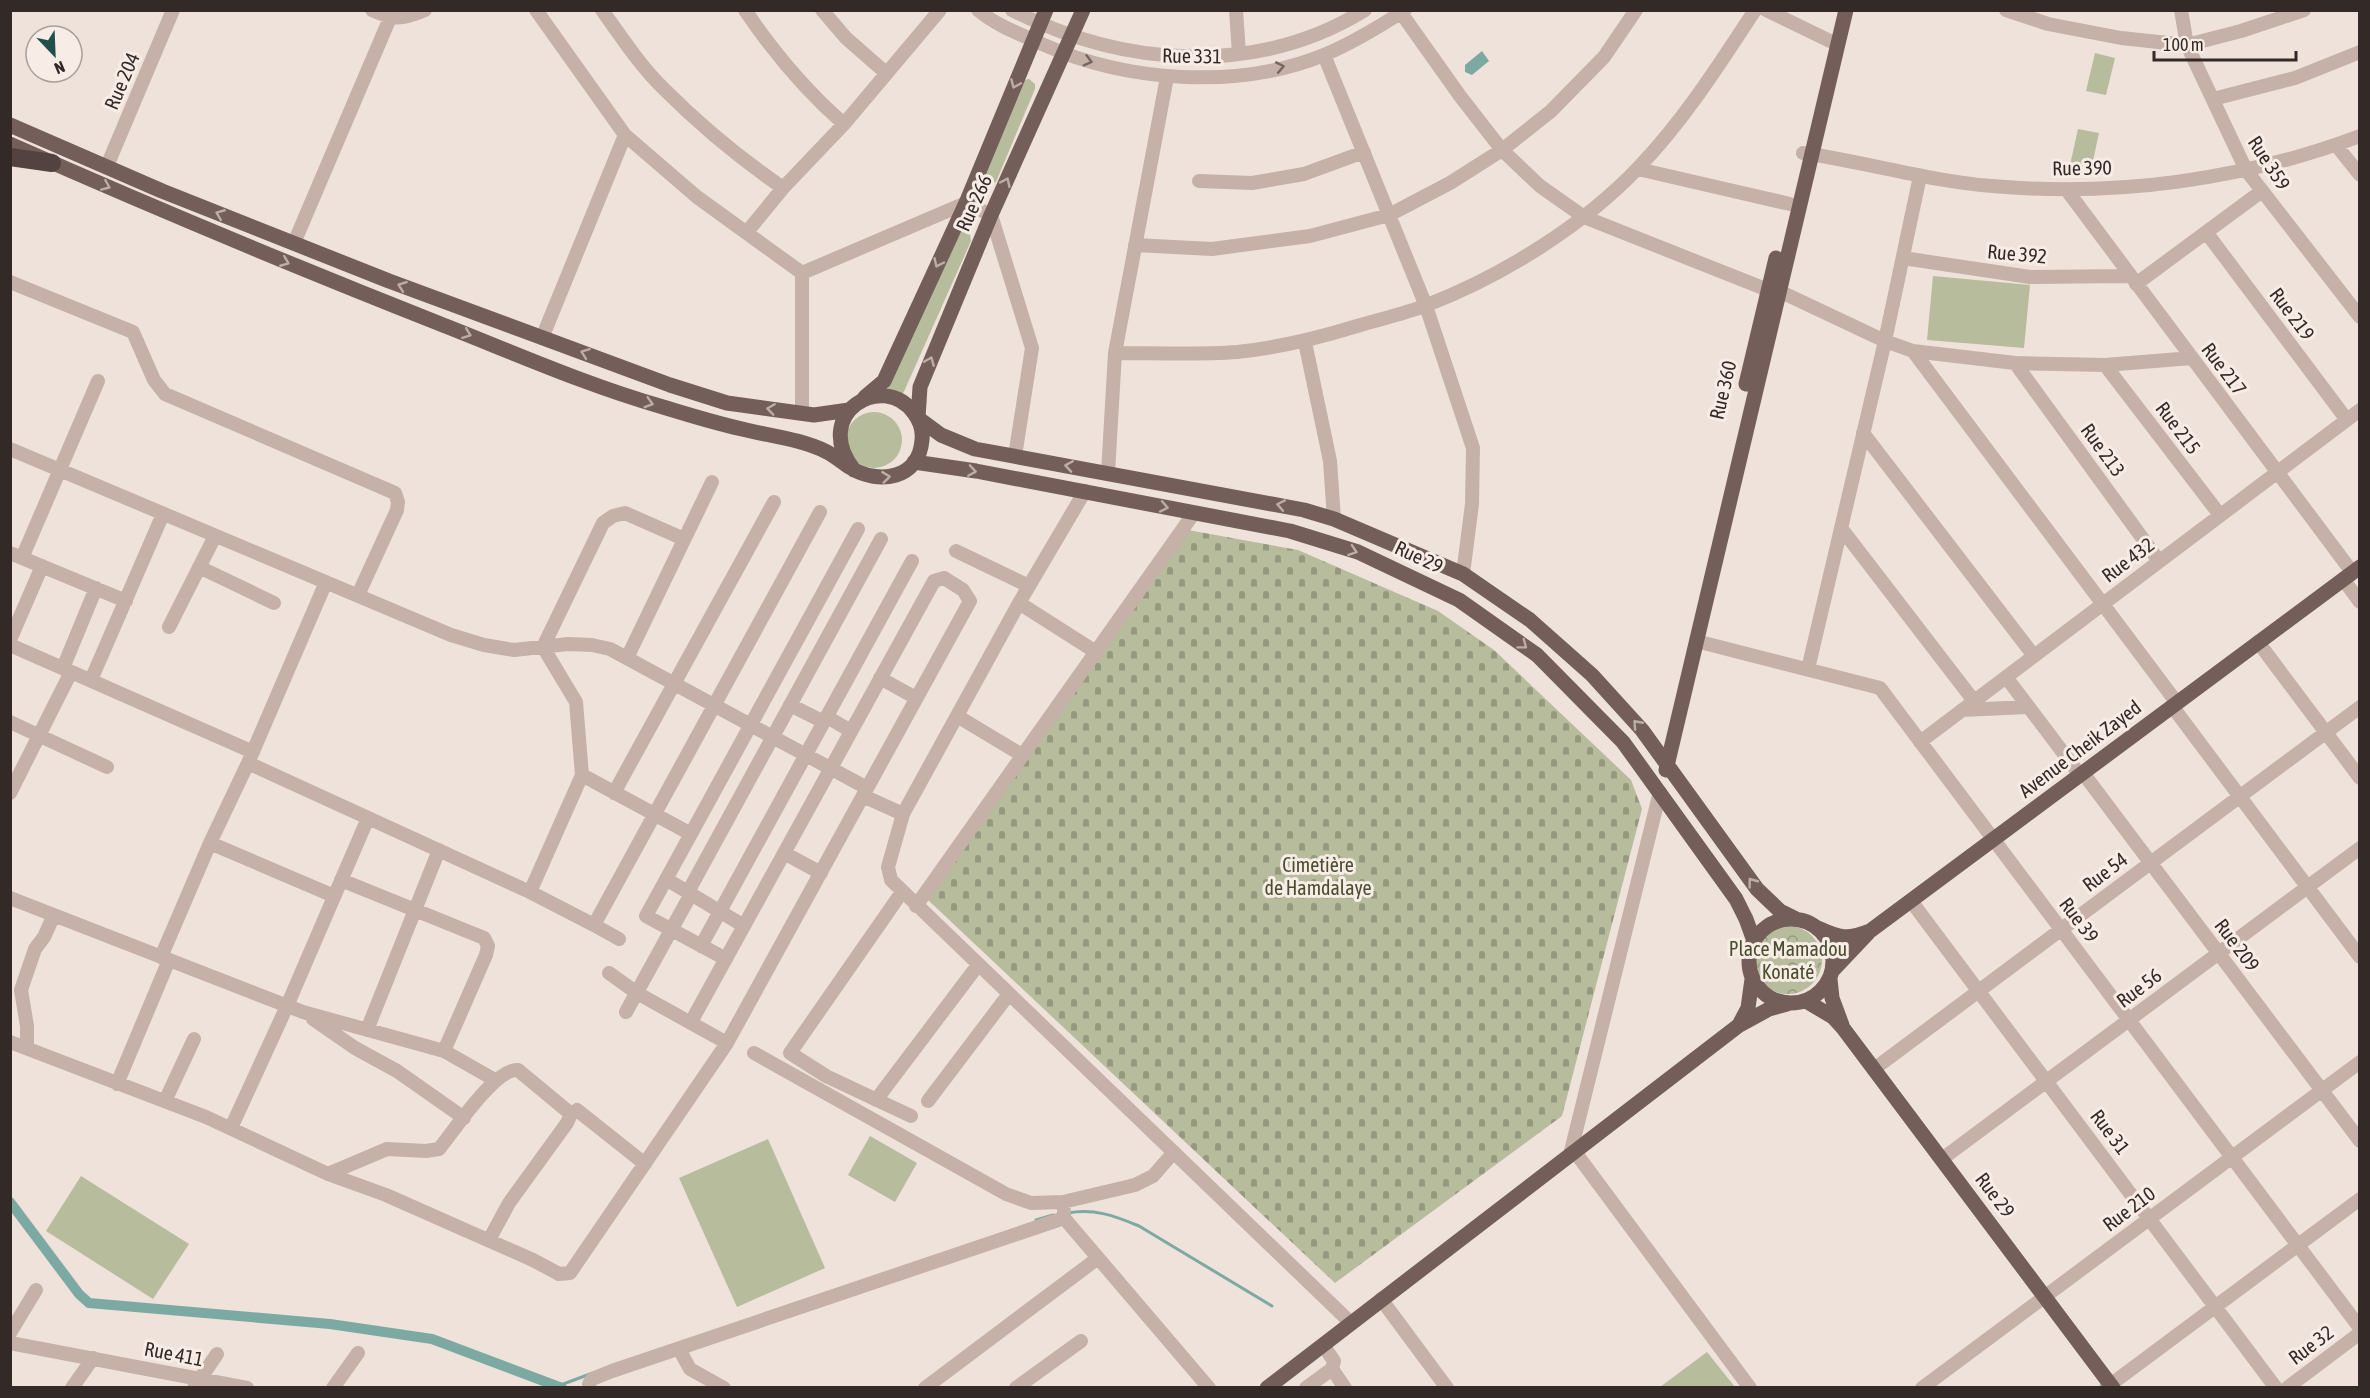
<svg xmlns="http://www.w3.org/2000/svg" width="2370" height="1398" font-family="'Asap Condensed',sans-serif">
	<defs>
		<pattern id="cemetery-stones" width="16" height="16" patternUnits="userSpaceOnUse" patternTransform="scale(1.5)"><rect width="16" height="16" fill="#b6bc9c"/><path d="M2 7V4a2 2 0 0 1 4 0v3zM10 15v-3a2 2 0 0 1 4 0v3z" fill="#95997f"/></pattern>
		<pattern id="park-crowns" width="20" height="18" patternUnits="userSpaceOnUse" patternTransform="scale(1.5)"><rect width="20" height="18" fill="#b6bc9c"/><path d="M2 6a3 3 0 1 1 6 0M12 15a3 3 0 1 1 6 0" fill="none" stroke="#95997f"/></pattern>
	</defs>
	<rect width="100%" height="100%" fill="#efe2db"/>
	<path fill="#b6bc9c" d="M2095,53L2115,58L2106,95L2086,91Z
		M1029,79L1035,84V89L996,182L987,185L982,181L1024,80Z
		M2078,129L2099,133L2091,170L2070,165Z
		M964,230L970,234L971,241L902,396L887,390L956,235L959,231Z
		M1933,276L2030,285L2024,348L1927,340Z
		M846 440a28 28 0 1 1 56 0a28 28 0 1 1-56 0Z
		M870,1136L917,1163L895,1202L848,1175Z
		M768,1139L825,1268L737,1307L679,1178Z
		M81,1176L189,1244L153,1299L46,1231Z
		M1707,1352L1735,1387H1660Z"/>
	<path fill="url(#cemetery-stones)" d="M1188,530L1298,550L1438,611L1494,650L1631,780L1642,809L1562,1116L1335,1283L927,899Z"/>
	<path fill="url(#park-crowns)" d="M1754 960a34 34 0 1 1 68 0a34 34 0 1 1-68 0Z"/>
	<path fill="#7da9a3" d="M1482,51L1489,61L1472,75L1465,72V65Z"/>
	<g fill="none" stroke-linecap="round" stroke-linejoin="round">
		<path stroke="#7da9a3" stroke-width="3" d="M1068,1213C1094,1208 1115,1216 1139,1226L1272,1306
			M1036,1220L1053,1215
			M558,1386L590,1374"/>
		<path stroke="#7da9a3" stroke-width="10" d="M10,1202L79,1294L89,1303L330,1324L432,1339L562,1388"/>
		<path stroke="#c5b1a8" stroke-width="14" d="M372,10C395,20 401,20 425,10
			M536,10L625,135L697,197L802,273
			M602,10C622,38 641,67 665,90C702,127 741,159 783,188
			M745,10C774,53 805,90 844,124
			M822,10L846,38L886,73
			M978,10C997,26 1020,34 1042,44C1126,82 1238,90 1324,55C1352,43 1379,27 1405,10
			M1012,10C1123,67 1256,77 1365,10
			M1236,10L1239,54
			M1399,10L1460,96L1502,150L1540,186L1584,217L1768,290
			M1766,10L1830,41
			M2006,10L2048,24L2121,38L2187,45L2241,31L2304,10
			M2181,10L2187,45L2246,170L2360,317
			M1324,55L1426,306L1473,448L1472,504L1463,574
			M2213,99L2295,78L2360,52
			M2336,145L2360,175
			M1803,153C1866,162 1928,181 1992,186C2116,197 2243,180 2360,136
			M107,166L173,10
			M1638,169L1790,204
			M1199,181L1252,183L1304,174L1364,152
			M2066,189L2352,572
			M747,232L783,188L844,124L940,10
			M2206,232L2347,420
			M294,243L390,18
			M1135,245L1212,249L1310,236L1389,215L1450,183L1502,150L1551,111L1604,57L1636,10
			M1903,258L2030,277L2130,276
			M802,273L966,203L991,215L1032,348L1015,456
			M802,273V413
			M10,282L133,332L154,380L165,394L395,493L398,502L397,510L358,595
			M2136,284L2262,191
			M1779,291L1885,341L1913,351L2015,363L2105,365L2192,358
			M542,338L625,135
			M1305,342L1330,461L1334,519
			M1913,351L2177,703
			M1115,353C1155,353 1197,355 1237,352C1278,348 1318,338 1357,326C1380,319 1404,314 1427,305C1502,276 1583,226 1639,167C1684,120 1719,65 1755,10
			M2015,363L2159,561
			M2105,365L2220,515
			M1863,433L2034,656
			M10,449L451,635L484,645L514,650L568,644L592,645L610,649L867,788
			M1108,473L1115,353L1167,77
			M1085,491L1019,603L903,814L888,867L891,880L1351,1323
			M1841,528L1974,701
			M956,551L1029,586
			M10,553L126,601
			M22,558L98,381
			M199,567L274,603
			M2343,579L2360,602
			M326,582L248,763L530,892
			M1019,603L1096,652
			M169,627L215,536
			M10,640L42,566
			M1696,641L1880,688L2360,1328
			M2258,642L2360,778
			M10,645L253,752
			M627,658L712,482
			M63,668L96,588
			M1808,669L1885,341L1920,176
			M2006,677L2080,775
			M880,678L916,698
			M91,680L163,514
			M790,705L824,722
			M2172,706L2360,957
			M1962,710L2028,707
			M957,716L1022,755
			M827,717L851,731
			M10,722L107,767
			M1920,742L2360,410
			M248,763L210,843L334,896
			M2083,773L2360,1141
			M582,775L691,834
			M10,793L71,672
			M614,793L774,502
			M863,796L903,814
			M784,853L821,873
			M666,879L744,926
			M341,880L484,938L488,946L486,955L444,1051
			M688,892L881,539
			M902,892L790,1053L826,1076L911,1116
			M10,898L303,1012L444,1051L495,1080
			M1911,901L2276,1388
			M916,906L1194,513
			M594,925L530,892L582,775L576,702L543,647L603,523L613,516L625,513L684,539
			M619,939L594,925L820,512
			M701,946L912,561
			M161,957L210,843
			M726,959L646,916L858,529
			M609,973L637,993L727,1043
			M626,1012L691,894
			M313,1019L355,1048L397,1071L464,1118
			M367,1030L439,850
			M10,1042L206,1117L328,1174L386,1195L533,1260L559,1274L570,1273L727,1043L970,601L963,590L944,578L934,581L691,1022
			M27,1048V1026L21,990L35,949L44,937L54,915
			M754,1053L1006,1194L1031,1203L1063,1202L1135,1185L1153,1176L1174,1152
			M1874,1069L2360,707
			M117,1084L169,960
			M876,1100L978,965
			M165,1101L194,1039
			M928,1101L1009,994
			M231,1128L287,1006L368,818
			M1575,1152L1750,1388
			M1570,1155L1660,792
			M1942,1159L2360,848
			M328,1174L387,1149L426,1151L439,1149C454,1131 495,1068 518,1070L571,1114
			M1064,1210V1218L1209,1388
			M489,1240L509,1203L567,1123L571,1114L577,1110L645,1164
			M1381,1299L1447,1388
			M10,1333L36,1290
			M10,1343L247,1388
			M679,1349L690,1369L724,1388
			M1332,1369L1345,1388
			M589,1384L592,1379L612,1371L1064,1218
			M72,1388L93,1358
			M194,1388L217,1354
			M333,1388L358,1353
			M925,1388L1098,1258
			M1016,1388L1081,1341
			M1306,1388L1332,1369L1334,1361L1323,1345
			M1922,1388L2360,1062
			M2106,1388L2360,1199
			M2287,1388L2360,1333"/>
		<path stroke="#735e5a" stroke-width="15" d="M10,125L162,191L389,281L670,385L727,403L814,415L849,410
			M10,144C152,207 294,266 438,323C512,352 586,385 663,407C689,415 715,423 742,429C770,436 801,439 827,452C835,456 843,463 851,468C879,485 919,479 922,440C923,431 920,421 914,413C883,370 810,414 854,470
			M1746,384L1776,258
			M865,397L884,381L966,203L1046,10
			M918,418L941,435L975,449L1304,510L1334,519L1463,574L1530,620L1592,675L1642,730L1757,889L1780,911L1796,919
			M918,418L920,387L991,215L1083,10
			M914,462L976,471L1290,531L1358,552L1459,600L1537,655L1623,742L1736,899L1746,919L1754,941
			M1666,770L1846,10
			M1749 961a42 42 0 1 1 84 0a42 42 0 1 1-84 0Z
			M1818,928C1840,938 1847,940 1870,931L2360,567
			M1833,970L1868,933
			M1830,979L1832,998L1842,1025
			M1806,1001L1833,1017L1843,1028L2113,1388
			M1739,1025L1748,1008L1752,979
			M1267,1388L1738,1026L1769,1009L1787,1004"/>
		<path stroke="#53423f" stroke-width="18" d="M10,157L52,163"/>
	</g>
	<defs><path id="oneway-chevron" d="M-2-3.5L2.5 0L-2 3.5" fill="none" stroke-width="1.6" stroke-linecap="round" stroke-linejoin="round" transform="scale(1.5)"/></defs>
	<g stroke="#756661">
		<use href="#oneway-chevron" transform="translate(1088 61) rotate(15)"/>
		<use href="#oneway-chevron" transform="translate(1280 67) rotate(-11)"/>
	</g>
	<g stroke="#bcada7">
		<use href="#oneway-chevron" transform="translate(1015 84) rotate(113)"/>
		<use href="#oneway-chevron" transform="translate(1006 182) rotate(-65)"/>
		<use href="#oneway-chevron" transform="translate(106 186) rotate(23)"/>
		<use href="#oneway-chevron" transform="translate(220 214) rotate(-158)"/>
		<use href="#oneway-chevron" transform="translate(285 262) rotate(22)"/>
		<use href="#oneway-chevron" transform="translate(938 263) rotate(115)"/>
		<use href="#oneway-chevron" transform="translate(402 286) rotate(-160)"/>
		<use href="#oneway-chevron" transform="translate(467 334) rotate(21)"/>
		<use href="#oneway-chevron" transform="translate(585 353) rotate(-160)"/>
		<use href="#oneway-chevron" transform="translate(930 361) rotate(-67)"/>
		<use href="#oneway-chevron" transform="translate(649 403) rotate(16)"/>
		<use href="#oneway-chevron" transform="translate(771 409) rotate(-172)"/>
		<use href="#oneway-chevron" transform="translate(1069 466) rotate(-171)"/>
		<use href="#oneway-chevron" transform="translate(972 471) rotate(9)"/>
		<use href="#oneway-chevron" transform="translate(886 477) rotate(-7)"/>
		<use href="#oneway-chevron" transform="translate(1281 505) rotate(-169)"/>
		<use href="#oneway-chevron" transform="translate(1164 507) rotate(11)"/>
		<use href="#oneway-chevron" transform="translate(1353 551) rotate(19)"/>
		<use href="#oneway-chevron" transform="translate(1523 645) rotate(37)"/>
		<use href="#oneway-chevron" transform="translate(1637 724) rotate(-132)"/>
		<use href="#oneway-chevron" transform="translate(1752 882) rotate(-127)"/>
	</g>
	<g text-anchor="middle" stroke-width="6" stroke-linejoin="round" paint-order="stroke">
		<g font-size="20" fill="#332927" stroke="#f7ede6">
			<text transform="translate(1192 56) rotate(1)" y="7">Rue 331</text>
			<text transform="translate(122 81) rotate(-67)" y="7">Rue 204</text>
			<text transform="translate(2269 163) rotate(57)" y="7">Rue 359</text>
			<text transform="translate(2082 168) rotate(-1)" y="7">Rue 390</text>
			<text transform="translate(974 203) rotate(-66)" y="7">Rue 266</text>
			<text transform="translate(2017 254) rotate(5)" y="7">Rue 392</text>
			<text transform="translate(2292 314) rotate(53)" y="7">Rue 219</text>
			<text transform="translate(2224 369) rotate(53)" y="7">Rue 217</text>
			<text transform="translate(1723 390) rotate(-77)" y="7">Rue 360</text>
			<text transform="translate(2178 428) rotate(53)" y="7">Rue 215</text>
			<text transform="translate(2103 450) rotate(54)" y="7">Rue 213</text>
			<text transform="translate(1419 557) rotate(25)" y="7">Rue 29</text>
			<text transform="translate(2128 560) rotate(-37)" y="7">Rue 432</text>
			<text transform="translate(2080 749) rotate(-37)" y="7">Avenue Cheik Zayed</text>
			<text transform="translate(2105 872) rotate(-37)" y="7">Rue 54</text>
			<text transform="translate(2079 920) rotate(53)" y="7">Rue 39</text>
			<text transform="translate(2237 945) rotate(53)" y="7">Rue 209</text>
			<text transform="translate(2139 988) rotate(-37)" y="7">Rue 56</text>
			<text transform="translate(2110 1132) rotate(53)" y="7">Rue 31</text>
			<text transform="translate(1995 1195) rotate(53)" y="7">Rue 29</text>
			<text transform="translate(2129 1209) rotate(-37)" y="7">Rue 210</text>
			<text transform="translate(2311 1345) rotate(-37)" y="7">Rue 32</text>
			<text transform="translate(174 1354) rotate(11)" y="7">Rue 411</text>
		</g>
		<g font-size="20" fill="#484e2e" stroke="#f7ede6">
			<text x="1318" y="872">Cimetière<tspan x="1318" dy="23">de Hamdalaye</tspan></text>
			<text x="1788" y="956">Place Mamadou<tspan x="1788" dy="23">Konaté</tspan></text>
		</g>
	</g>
	<rect width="2370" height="1398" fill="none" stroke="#332927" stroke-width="24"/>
	<g transform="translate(54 54) rotate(157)"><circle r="28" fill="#f7ede6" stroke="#a99f9a" stroke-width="1.5"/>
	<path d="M0-4.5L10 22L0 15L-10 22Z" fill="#21504b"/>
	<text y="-9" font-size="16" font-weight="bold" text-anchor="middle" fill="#332927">N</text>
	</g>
	<path d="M2154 51v9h142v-9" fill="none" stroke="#332927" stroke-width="3"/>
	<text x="2163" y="51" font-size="18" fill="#332927" stroke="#f7ede6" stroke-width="4.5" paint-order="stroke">100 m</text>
</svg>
